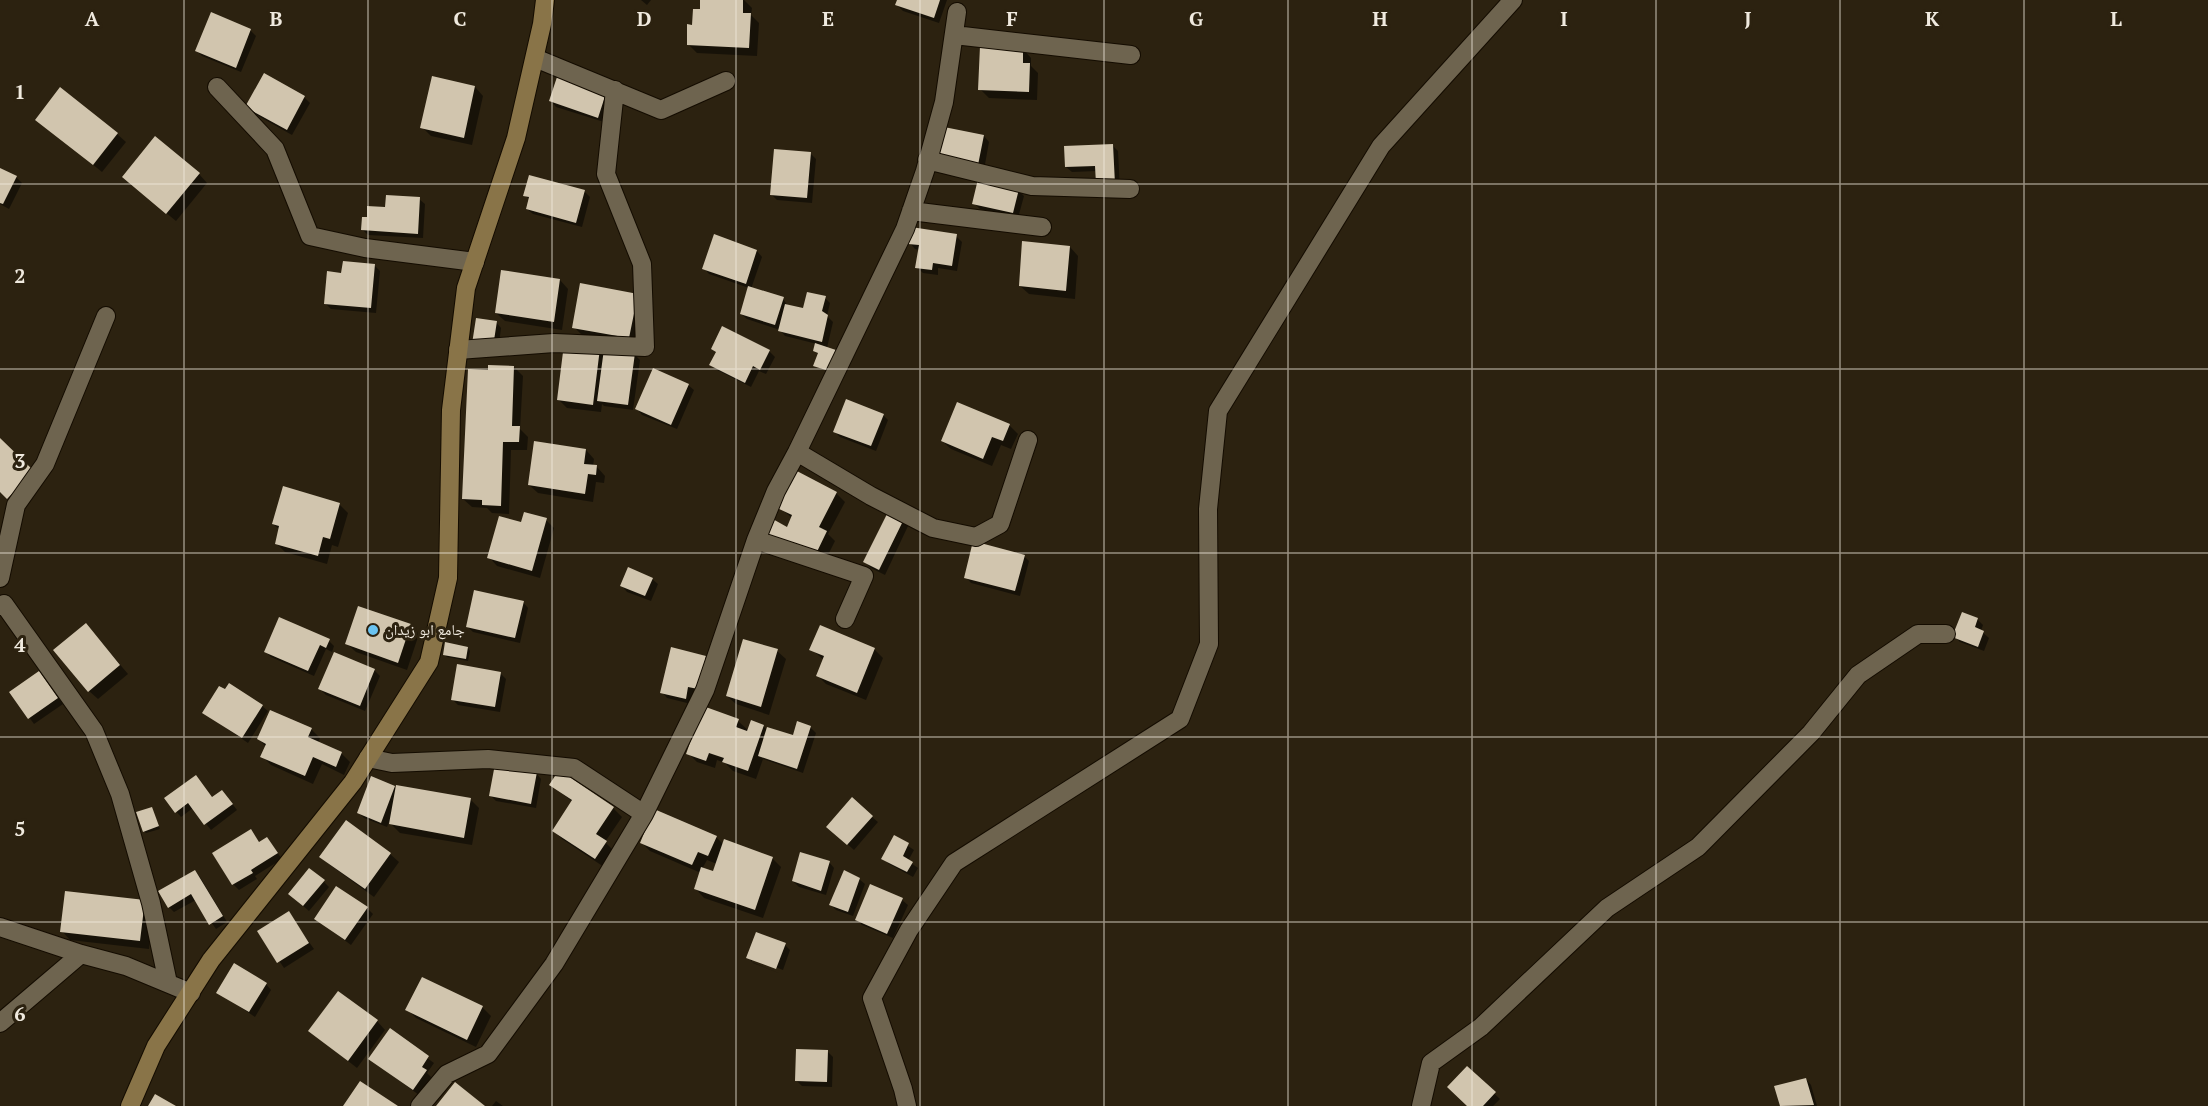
<svg xmlns="http://www.w3.org/2000/svg" width="2208" height="1106" font-family="'PT Serif','Noto Naskh Arabic',serif">
	<rect width="100%" height="100%" fill="#2c2210"/>
	<path fill="#0007" fill-rule="evenodd" d="M641,0H651L647,5Z
		M702,0H744L752,8L751,15L759,23L757,56L697,53L688,44L693,26L701,11Z
		M899,0H947L939,23L903,11L897,5Z
		M250,30L256,36L241,72L202,56L197,51Z
		M1023,49L1031,58V66L1038,73L1037,100L989,98L980,89Z
		M265,75L304,97L310,103L292,135L253,113L247,107Z
		M475,87L483,96L472,145L431,136L422,127Z
		M607,91L604,122L556,107L551,101Z
		M37,119L117,134L126,142L102,172Z
		M984,136L989,142L984,170L945,162Z
		M1112,145L1118,151L1120,189L1097,171L1072,172L1066,167Z
		M810,153L816,159L812,203L777,200L772,195Z
		M0,169L16,177L22,183L9,209L0,204Z
		M199,174L207,183L176,221L132,185Z
		M1018,190L1024,196L1018,218L980,209L974,203Z
		M584,191L590,197L582,227L533,214L527,209L530,200L525,195Z
		M419,199L425,204L423,238L368,235L363,230L368,219L386,208Z
		M956,236L962,242L957,271L938,268V275L923,273L917,267L920,250L915,249L910,243Z
		M1070,247L1078,256L1075,299L1029,294L1020,286Z
		M757,251L762,257L751,289L783,299L788,306L804,310L825,298L830,303L827,316L833,322L827,348L838,354L832,373L815,366L819,354L814,351L817,344L785,336L780,330L747,319L741,314L749,288L709,274L704,268Z
		M374,265L380,271L376,313L331,309L325,303L343,275Z
		M560,280L568,289L562,330L505,321L496,313Z
		M637,295L638,346L583,336L574,327Z
		M496,322L501,328L498,352L479,349Z
		M566,346L634,354L640,360L633,410L604,406L602,404L601,412L567,408L558,399Z
		M712,349L769,351L775,357L766,374L759,371L751,387L717,370L711,365L717,353Z
		M514,367L523,376L520,429L528,437L527,450H511L509,514L492,513L487,508L472,507L463,499L489,371Z
		M688,385L694,390L677,429L642,415L637,409Z
		M883,415L888,420L876,451L840,437L834,431Z
		M1009,425L1018,434L1011,449L1001,445L992,466L951,449L942,441Z
		M586,450L594,459L593,466L597,467L605,476L604,483L596,482L593,502L538,493L529,485Z
		M836,493L845,502L828,534L835,541L823,565L787,529L792,518L779,507Z
		M339,504L348,513L338,547L332,545L327,564L285,552L276,543L280,530L273,524Z
		M546,520L554,528L540,578L497,566L489,557L522,524Z
		M903,520L908,526L885,575L871,568L865,562Z
		M1024,556L1029,561L1020,596L971,583L966,577Z
		M652,579L658,584L651,601L627,592L622,586Z
		M523,602L528,608L520,643L473,632L468,627Z
		M359,608L411,625L419,634L407,670L356,652L347,644Z
		M1963,614L1978,620L1983,625L1981,631L1989,638L1984,651L1960,642L1954,636Z
		M94,634L128,674L98,699L89,691Z
		M329,641L334,646L332,652L326,649L314,676L271,657L266,652Z
		M468,648L470,651L468,661L447,657L444,654Z
		M811,649H874L883,658L866,700L826,684L818,676L824,660Z
		M777,651L786,659L769,715L736,704L727,696Z
		M705,657L711,663L703,694L694,691L691,704L667,698L662,692Z
		M374,670L380,676L365,711L326,695L320,689Z
		M39,673L63,704L34,724L11,692Z
		M501,674L506,679L500,712L458,705L452,699Z
		M262,706L268,711L248,743L204,713Z
		M738,721L749,731L763,726L767,730L794,737L810,727L816,733L803,773L763,759L756,779L733,771L725,763L717,760L715,768L697,762L688,753Z
		M311,729L320,738L318,743L341,753L350,762L344,775L322,764L313,784L271,765L262,756L266,747L259,739Z
		M536,773L541,779L536,808L496,801L491,796Z
		M551,785L613,808L622,817L605,842L614,851L604,867L562,839L554,831L573,802Z
		M394,787L397,789L470,799L479,808L472,845L400,833L389,822L387,827L364,818L358,812Z
		M227,797L237,810L211,830L193,808L181,817L166,799Z
		M152,809L160,829L146,833L144,831Z
		M655,811L716,837L723,844L772,858L781,867L763,918L704,898L696,889L701,873L650,851L641,842ZM707,860L717,864L714,873L702,869Z
		M872,817L878,822L854,850L834,832Z
		M251,831L260,843L267,839L282,859L255,876L257,879L239,890L233,884Z
		M895,837L914,850L908,861L918,868L913,877L889,864L883,858Z
		M390,854L399,862L374,897L330,865L321,857Z
		M829,862L834,868L826,895L799,887L793,881Z
		M195,871L200,877L227,922L216,929L196,900L174,912L169,907Z
		M859,879L865,884L853,916L836,910L831,905Z
		M324,882L329,887L309,911L295,899Z
		M66,893L153,910L149,949L70,940L62,931Z
		M902,900L908,905L893,938L862,925L857,919Z
		M367,908L373,914L351,945L316,919Z
		M288,913L314,949L284,968L259,931Z
		M785,945L790,950L783,970L752,958V962L781,974L753,963L748,957Z
		M422,978L482,1007L491,1016L476,1047L416,1018L407,1009Z
		M266,984L271,990L255,1017L218,992Z
		M377,1021L385,1030L357,1068L310,1031Z
		M390,1031L434,1063L427,1073L431,1077L419,1095L370,1059Z
		M828,1052L833,1057L832,1087L802,1086L796,1080Z
		M1467,1068L1500,1099L1493,1106H1469Z
		M1806,1079L1811,1085L1817,1106H1781L1776,1087Z
		M496,1101L503,1106H492Z"/>
	<path fill="#d1c5ae" d="M700,0H743V13H751L749,48L687,45V24L692,25L693,9H700Z
		M897,0H940L934,18L895,5Z
		M211,12L251,29L236,68L195,51Z
		M980,46L1023,48V63H1030L1029,92L978,90Z
		M264,73L305,96L287,130L245,107Z
		M558,74L607,90L598,118L549,101Z
		M432,76L475,86L464,138L420,128Z
		M60,87L118,133L93,165L35,120Z
		M944,127L984,135L978,165L938,157Z
		M155,136L200,173L166,214L122,177Z
		M1113,144L1115,184H1096L1095,166L1065,167L1064,146Z
		M774,149L811,152L807,198L770,195Z
		M0,168L17,176L3,204L0,203Z
		M529,175L585,190L576,223L526,209L529,197L523,196Z
		M978,179L1019,189L1013,213L972,204Z
		M386,195L420,197L418,234L361,230L362,217H367V206L385,207Z
		M911,227L957,234L952,266L933,263L932,270L915,268L919,245L908,244Z
		M714,234L757,250L746,284L702,269Z
		M1022,241L1070,246L1066,291L1019,286Z
		M343,261L375,264L371,308L324,304L327,271L341,273Z
		M501,270L560,279L554,322L495,313Z
		M580,283L638,294L629,338L572,328Z
		M748,286L784,297L775,325L740,314Z
		M807,292L826,296L822,311L828,315L822,342L778,331L785,304L803,308Z
		M476,318L497,321L493,347L472,344Z
		M722,326L770,350L760,370L753,366L745,383L709,365L716,352L711,349Z
		M815,343L836,350L829,371L813,366L818,353L813,351Z
		M564,344L600,348L593,405L557,400Z
		M604,349L635,353L628,405L597,401Z
		M488,365L514,366L512,426H520L519,442H503L501,506L482,505V500L462,499L468,369L488,370Z
		M653,368L689,384L671,425L635,409Z
		M846,399L884,414L871,446L833,432Z
		M957,402L1010,424L1003,441L992,437L983,459L941,441Z
		M0,438L34,471L7,499L0,492Z
		M534,441L586,449L584,464L597,465L596,475L588,474L585,494L528,485Z
		M795,470L837,492L819,527L827,531L814,558L764,533L771,518L787,527L792,515L777,508Z
		M283,486L340,503L330,539L323,537L318,556L275,544L279,526L272,524Z
		M524,512L547,518L532,571L487,558L499,516L521,522Z
		M888,512L904,519L879,570L863,562Z
		M973,541L1025,555L1015,591L964,578Z
		M628,567L653,578L645,596L620,586Z
		M474,590L524,601L515,638L466,627Z
		M358,606L411,624L398,663L345,644Z
		M1962,612L1978,618L1975,627L1984,631L1978,647L1952,637Z
		M279,617L330,639L326,648L320,645L308,671L264,652Z
		M86,623L120,665L88,692L53,650Z
		M820,625L875,648L857,693L816,676L824,656L809,650Z
		M743,639L778,649L761,707L726,696Z
		M445,642L468,647L466,659L443,655Z
		M671,647L706,656L698,689L688,687L686,699L660,693Z
		M334,652L375,669L360,706L318,689Z
		M457,664L501,672L495,707L451,700Z
		M39,671L58,698L28,719L9,692Z
		M229,683L263,705L242,738L202,713L219,686L225,689Z
		M703,706L739,719L736,727L747,731L751,720L764,725L748,771L722,762L724,758L709,753L706,761L686,754Z
		M270,710L312,728L308,737L342,752L336,767L313,757L305,776L260,757L266,744L257,739Z
		M797,721L811,726L797,769L758,756L767,727L793,735Z
		M495,764L537,772L531,804L489,796Z
		M559,770L614,807L596,834L607,841L595,859L552,831L572,800L549,785Z
		M196,775L212,797L222,790L233,804L204,825L188,803L175,813L164,798Z
		M371,776L395,786L381,823L357,813Z
		M396,785L471,798L464,838L389,824Z
		M852,797L873,816L847,845L826,827Z
		M152,807L159,826L143,832L136,812Z
		M654,809L717,836L708,856L698,852L692,865L640,843Z
		M346,820L391,853L365,889L319,857Z
		M251,829L259,842L267,837L278,853L251,870L253,873L232,885L212,853Z
		M894,835L909,843L903,856L913,862L907,872L881,859Z
		M724,839L773,857L755,910L694,889L701,867L713,871Z
		M800,852L830,861L821,891L792,881Z
		M309,868L325,880L303,906L288,894Z
		M195,870L223,916L209,925L191,894L168,908L158,891Z
		M844,870L860,878L848,912L829,905Z
		M870,884L903,898L887,934L855,920Z
		M336,886L368,907L345,940L314,919Z
		M65,891L145,900L140,941L60,932Z
		M289,911L309,943L277,963L257,931Z
		M756,932L786,943L776,969L746,958Z
		M234,963L267,983L249,1012L216,993Z
		M422,977L483,1006L467,1040L405,1010Z
		M338,991L378,1020L348,1061L308,1031Z
		M390,1028L429,1056L422,1067L427,1070L413,1090L368,1059Z
		M796,1049L828,1050L827,1082L795,1081Z
		M1467,1066L1496,1092L1483,1106H1467L1447,1087Z
		M1806,1078L1814,1105L1780,1106L1774,1086Z
		M360,1081L398,1106H343Z
		M455,1082L485,1106H436Z
		M155,1094L176,1106H148Z"/>
	<g fill="none" stroke-linecap="round" stroke-linejoin="round">
		<defs>
			<path id="street" d="M954,35L1131,55
				M535,58L661,110L726,81
				M217,87L275,149L310,236L365,248L475,262
				M927,160L1032,186L1130,189
				M911,211L1042,227
				M458,350L554,343L645,347L642,264L606,174L615,90
				M797,452L871,496L933,528L976,537L1000,524L1028,440
				M756,540L864,576L845,619
				M0,578L16,505L45,464L106,316
				M0,606L4,604L94,731L120,794L151,903L168,983
				M368,758L392,763L488,759L574,768L644,814
				M0,927L81,954L126,966L191,993
				M0,1023L81,954
				M420,1106L447,1074L488,1054L554,964L644,814L705,690L756,540L776,491L797,452L905,229L925,171L944,102L957,12
				M907,1106L903,1089L872,998L909,930L954,863L1180,719L1209,644L1208,509L1218,411L1381,146L1513,0
				M1421,1106L1431,1063L1481,1027L1607,908L1698,847L1811,733L1858,675L1918,634H1946"/>
			<path id="secondary" d="M130,1106L156,1046L211,960L353,782L429,662L448,578L451,410L466,288L516,138L542,24L545,0"/>
		</defs>
		<use href="#street" stroke="#140c00" stroke-width="20"/>
		<use href="#secondary" stroke="#140c00" stroke-width="20"/>
		<use href="#street" stroke="#6e644f" stroke-width="18"/>
		<use href="#secondary" stroke="#897448" stroke-width="18"/>
	</g>
	<path fill="none" stroke="#f0eadf" stroke-width="1.5" stroke-opacity="0.55" d="M184,0V1106M368,0V1106M552,0V1106M736,0V1106M920,0V1106M1104,0V1106M1288,0V1106M1472,0V1106M1656,0V1106M1840,0V1106M2024,0V1106M0,184H2208M0,369H2208M0,553H2208M0,737H2208M0,922H2208"/>
	<circle fill="#6ac3f1" stroke="#2c2210" stroke-width="2" cx="373" cy="630" r="6"/>
	<g text-anchor="middle" stroke-width="6" stroke-linejoin="round" paint-order="stroke">
		<g font-size="15" fill="#f0eadf" stroke="#2c2210" text-anchor="start">
			<text x="385" y="635">جامع ابو زيدان</text>
		</g>
	</g>
	<g font-size="20" text-anchor="middle" font-weight="bold" fill="#f0eadf" stroke="#2c2210" stroke-width="6" stroke-linejoin="round" paint-order="stroke">
		<text x="92" y="26">A</text>
		<text x="276" y="26">B</text>
		<text x="460" y="26">C</text>
		<text x="644" y="26">D</text>
		<text x="828" y="26">E</text>
		<text x="1012" y="26">F</text>
		<text x="1196" y="26">G</text>
		<text x="1380" y="26">H</text>
		<text x="1564" y="26">I</text>
		<text x="1748" y="26">J</text>
		<text x="1932" y="26">K</text>
		<text x="2116" y="26">L</text>
		<text x="20" y="99">1</text>
		<text x="20" y="283">2</text>
		<text x="20" y="468">3</text>
		<text x="20" y="652">4</text>
		<text x="20" y="836">5</text>
		<text x="20" y="1021">6</text>
	</g>
</svg>
